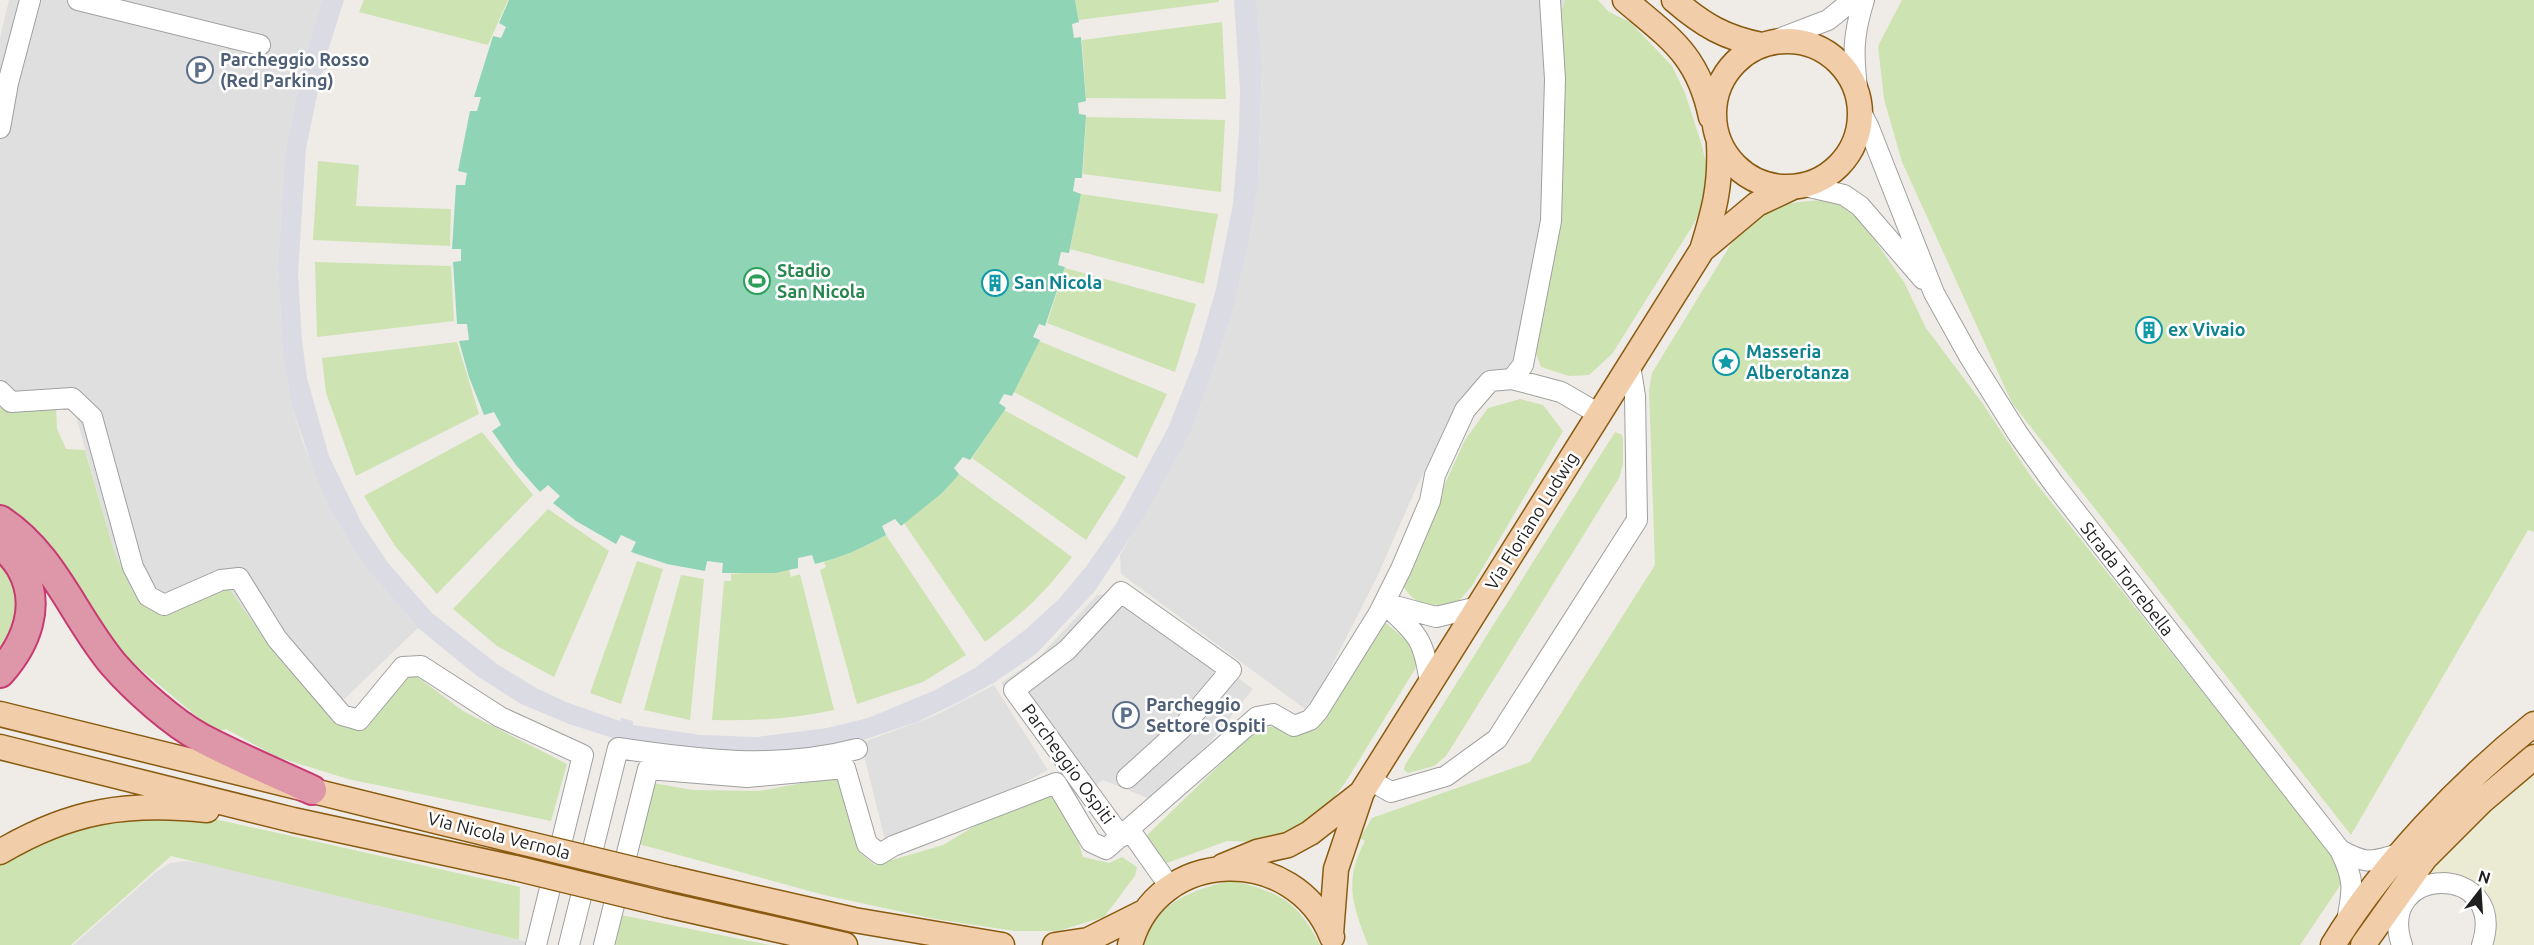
<svg xmlns="http://www.w3.org/2000/svg" width="2534" height="945" font-family="Ubuntu,sans-serif">
	<rect width="100%" height="100%" fill="#efece7"/>
	<path fill="#ebebd4" d="M2534,771V945H2489L2493,926L2450,875L2427,874L2522,779Z"/>
	<path fill="#cde3b2" d="M364,0H508L488,45L359,12Z
		M1075,0H1219V2L1079,20Z
		M1565,0H1598L1609,12L1630,22L1672,66L1685,93L1702,146L1711,184L1695,222L1612,354L1589,375L1569,376L1541,367L1534,348L1557,225L1564,119L1560,14Z
		M1902,0H2534V532L2528,530L2351,835L2012,403L1902,162L1884,99L1878,46Z
		M1222,22L1226,99L1086,98L1082,40Z
		M1086,117L1225,120L1221,192L1083,174Z
		M318,161L359,165L356,206L451,209L450,246L313,240Z
		M1081,194L1218,214L1204,284L1070,249Z
		M1831,200L1844,205L1857,215L1904,282L1926,328L1983,404L2032,478L2340,865L2345,878L2300,945H1368C1353,906 1343,881 1365,841L1360,838L1372,818L1530,762L1655,565L1649,390L1652,373L1742,226C1765,203 1801,201 1831,200Z
		M315,262L451,266L454,321L317,337Z
		M1065,268L1196,304L1175,372L1047,323Z
		M1039,341L1167,394L1137,458L1014,392Z
		M457,342L479,414L356,476L326,393L322,358Z
		M1520,399L1543,405L1563,431L1472,586C1466,592 1459,603 1451,606C1431,613 1407,600 1401,580L1465,440L1488,408Z
		M0,400L56,404L57,429L66,449L85,450L115,554L229,588L275,654L333,718L358,728L404,676L415,675L463,711L567,764L551,821L348,779L277,757L226,729L215,732L118,650L23,529L0,504Z
		M1004,410L1126,477L1086,540L972,458Z
		M482,432L533,495L437,594L395,546L364,496Z
		M1615,432L1621,434L1623,438V464L1619,478L1446,756L1434,766L1408,773L1404,770L1405,765Z
		M959,474L1072,557C1045,593 1021,615 985,642L904,523L941,494Z
		M548,509L609,551L554,677L497,646L453,609Z
		M886,535L966,655L923,682L857,704L820,570L826,567L824,562L868,545Z
		M0,545L22,610L0,652Z
		M637,561L663,569L621,704L590,693Z
		M789,570L791,577L800,574L834,710C793,719 753,721 712,720L724,581H731V574Z
		M681,575L704,579L690,720L644,710Z
		M1381,619L1416,648L1420,661L1345,783L1320,816L1290,836L1262,842L1227,841L1167,863L1143,839L1260,726L1283,728L1299,734L1320,724Z
		M840,776L852,806L860,853L875,865L943,845L997,813L1056,783L1066,801L1083,857L1109,863L1122,857L1137,867L1135,876L1104,917L1058,931H1015L935,919L824,895L639,844L653,783L693,790L759,791Z
		M114,816H201L520,887L519,940L171,856L71,945H0V858Z
		M1231,880C1278,893 1296,898 1320,945H1143C1155,902 1192,891 1231,880Z
		M621,915L770,945H616Z"/>
	<path fill="#8ed4b5" d="M509,0H1075L1079,22L1072,24L1074,38L1081,37L1086,101L1078,103L1079,114L1086,115L1082,178H1075L1073,191L1081,194L1069,253L1061,252L1058,265L1065,267L1045,326L1039,324L1033,337L1040,340L1012,396L1004,394L999,403L1006,408L970,460L963,457L954,468L959,474L954,480L941,494L901,526L895,519L882,526L886,535C863,548 840,558 815,564L812,555L798,558V568L775,573H722L723,563L707,561L705,571L667,564L631,552L636,542L621,535L616,544L576,521L553,503L560,496L548,485L540,492L516,465L492,431L501,425L494,412L484,415L469,377L459,341L469,340L467,324H457L453,262L461,261V249H452L456,185H465L467,173L458,171L470,111H477L481,97H474L493,36L501,38L506,27L499,23Z"/>
	<path fill="#dfdfdf" d="M9,0H322L301,72L285,155L278,265L283,358L292,407L302,440L331,511L362,563L418,628L331,712L275,654L229,588L221,586L190,605L165,613L143,605L132,590L115,554L75,413L56,404L0,400V38Z
		M1256,0H1565L1560,14L1564,119L1557,229L1534,348L1457,408L1417,486L1377,577L1319,691L1305,709L1121,574L1120,555L1192,430L1231,318L1248,246L1258,184L1262,65Z
		M1121,592L1253,689L1210,742L1171,780L1148,798L1103,780L1076,799L1001,683L1039,657L1097,595Z
		M994,685L1048,770L970,812L885,840L861,743L934,716Z
		M186,861L205,864L540,945H73L156,872L170,863Z"/>
	<path fill="#dbdbe4" d="M322,0H344L326,57L329,59L328,64L327,70H324L321,76L306,149L298,273L302,340L307,378L329,456L362,524L388,563L432,613L497,664L536,688L566,702L620,721L621,718L633,721V725L701,735L756,737L827,728L868,718L933,691L975,668L1025,630L1059,599L1085,568L1116,524L1168,428L1197,354L1216,289L1233,204L1239,131L1240,90L1234,0H1256L1262,65L1258,184L1248,246L1231,318L1192,430L1146,513L1095,591L1036,654L995,682L959,702L917,722L851,744L765,756L622,741L569,724L521,704L477,676L418,628L362,563L331,511L316,477L292,407L283,358L278,265L285,155L301,72Z"/>
	<g fill="none" stroke-linecap="round" stroke-linejoin="round">
		<defs>
			<path id="minor" d="M78,0L260,45
				M1771,42L1828,20L1853,0
				M1857,88C1853,53 1853,35 1864,0
				M1861,112L1869,128L1934,293L1969,356L2018,434L2054,484L2340,850C2355,881 2353,889 2347,921
				M0,128L8,83L30,0
				M1805,186L1844,195L1860,206L1923,279
				M1512,379L1561,392L1599,414
				M0,391L11,402L72,398L92,417L133,567L148,596L164,605L221,580L239,578L277,639L342,715L359,720L403,667L421,666L500,717L583,755L536,945
				M1384,603L1436,617L1478,607
				M1388,607C1419,635 1424,641 1430,683
				M1370,780L1391,792L1446,776L1497,739L1637,520L1635,396L1630,365
				M1129,829L1170,887
				M1121,837L1014,690L1067,650L1121,592L1231,670L1181,729L1127,778
				M2340,850C2369,866 2372,861 2402,853
				M569,945L618,748C698,760 778,770 857,749
				M604,945L648,769L747,777L845,768L867,844L880,854L893,846L1056,783L1091,842L1106,849L1257,717L1273,714L1294,726L1310,720L1318,711L1379,613L1401,569L1430,501L1435,475L1465,410L1490,381L1512,379L1523,365L1551,221L1555,79L1550,0
				M2402,945C2374,863 2509,862 2482,945"/>
			<path id="major" d="M1625,0C1671,39 1698,55 1711,117
				M1674,0C1703,25 1725,38 1762,45
				M1714 114a73 73 0 1 1 146 0a73 73 0 1 1-146 0Z
				M1702,250L1757,204L1791,188
				M0,714L521,842
				M0,747L293,820L515,868
				M0,852C71,810 127,802 207,810
				M1223,866L1257,852L1288,845L1310,833L1360,794
				M674,879L854,920L1002,945
				M667,905L845,945
				M1331,934L1336,869L1362,792L1702,250C1714,211 1721,186 1719,144
				M1055,945L1088,940L1146,911
				M1130,945C1157,846 1295,843 1332,937
				M2333,945C2383,864 2460,783 2534,724
				M2363,945L2425,858L2482,801L2534,757"/>
			<path id="highway" d="M0,520C54,555 74,618 114,665C135,689 173,723 201,738C237,757 275,773 312,790
				M0,542C7,550 16,559 21,568C42,605 26,644 0,673"/>
		</defs>
		<use href="#minor" stroke="#a0a0a0" stroke-width="22"/>
		<use href="#major" stroke="#895b11" stroke-width="27"/>
		<use href="#highway" stroke="#c73a72" stroke-width="32"/>
		<use href="#minor" stroke="#fff" stroke-width="20"/>
		<use href="#major" stroke="#f1cea9" stroke-width="24"/>
		<use href="#highway" stroke="#dd97a8" stroke-width="28"/>
		<defs>
			<path id="major-bridge" d="M521,842L674,879
				M515,868L667,905"/>
		</defs>
		<use href="#major-bridge" stroke="#895b11" stroke-width="27" stroke-linecap="butt"/>
		<use href="#major-bridge" stroke="#f1cea9" stroke-width="24"/>
	</g>
	<defs>
		<symbol id="parking-ring" viewBox="-11 -11 22 22"><circle r="9.5" fill="#fff" stroke="#5c6f8a" stroke-width="1.5"/><path d="M-3.5-5.5H1a3.5 3.5 0 0 1 0 7H-1V5.5H-3.5ZM-1-3.4V-.6H.8a1.4 1.4 0 0 0 0-2.8Z" fill="#5c6f8a"/></symbol>
		<symbol id="stadium-ring" viewBox="-11 -11 22 22"><circle r="9.5" fill="#fff" stroke="#2e9e5b" stroke-width="1.5"/><path d="M0-5a6.5 5 0 1 0 0 10a6.5 5 0 1 0 0-10ZM-3.5-1.8h7v3.6h-7Z" fill="#2e9e5b"/></symbol>
		<symbol id="building-ring" viewBox="-11 -11 22 22"><circle r="9.5" fill="#fff" stroke="#0f9aa8" stroke-width="1.5"/><path d="M-4-6H4V6H1V3H-1V6H-4ZM-2.5-4.3h1.7v1.8h-1.7ZM.8-4.3h1.7v1.8H.8ZM-2.5-1h1.7V.8h-1.7ZM.8-1h1.7V.8H.8Z" fill="#0f9aa8"/></symbol>
		<symbol id="sight-ring" viewBox="-11 -11 22 22"><circle r="9.5" fill="#fff" stroke="#0f9aa8" stroke-width="1.5"/><path d="M0-6L1.8-2.2L6-1.7L2.9 1.2L3.7 5.4L0 3.3L-3.7 5.4L-2.9 1.2L-6-1.7L-1.8-2.2Z" fill="#0f9aa8"/></symbol>
	</defs>
	<g fill-rule="evenodd">
		<use href="#parking-ring" x="185" y="55" width="30" height="30"/>
		<use href="#stadium-ring" x="742" y="266" width="30" height="30"/>
		<use href="#building-ring" x="980" y="268" width="30" height="30"/>
		<use href="#building-ring" x="2134" y="315" width="30" height="30"/>
		<use href="#sight-ring" x="1711" y="347" width="30" height="30"/>
		<use href="#parking-ring" x="1111" y="700" width="30" height="30"/>
	</g>
	<g text-anchor="middle" stroke-width="5" stroke-linejoin="round" paint-order="stroke">
		<g font-size="18" font-weight="bold" fill="#4e5e75" stroke="#fff" text-anchor="start">
			<text x="220" y="66">Parcheggio Rosso<tspan x="220" dy="21">(Red Parking)</tspan></text>
			<text x="1146" y="711">Parcheggio<tspan x="1146" dy="21">Settore Ospiti</tspan></text>
		</g>
		<g font-size="18" font-weight="bold" fill="#27864d" stroke="#fff" text-anchor="start">
			<text x="777" y="277">Stadio<tspan x="777" dy="21">San Nicola</tspan></text>
		</g>
		<g font-size="18" font-weight="bold" fill="#0d838f" stroke="#fff" text-anchor="start">
			<text x="1014" y="289">San Nicola</text>
			<text x="2168" y="336">ex Vivaio</text>
			<text x="1746" y="358">Masseria<tspan x="1746" dy="21">Alberotanza</tspan></text>
		</g>
		<g font-size="18" fill="#1f1f1f" stroke="#fff">
			<text transform="translate(1532 521) rotate(-58)" y="6">Via Floriano Ludwig</text>
			<text transform="translate(2127 579) rotate(52)" y="6">Strada Torrebella</text>
			<text transform="translate(1068 764) rotate(54)" y="6">Parcheggio Ospiti</text>
			<text transform="translate(499 836) rotate(14)" y="6">Via Nicola Vernola</text>
		</g>
	</g>
	<g transform="translate(2480 891) rotate(17)" stroke="#ffffff" stroke-width="4.5" paint-order="stroke">
	<path d="M0-4.5L10 22L0 15L-10 22Z" fill="#1f1f1f"/>
	<text y="-9" font-size="16" font-weight="bold" text-anchor="middle" fill="#1f1f1f">N</text>
	</g>
</svg>
